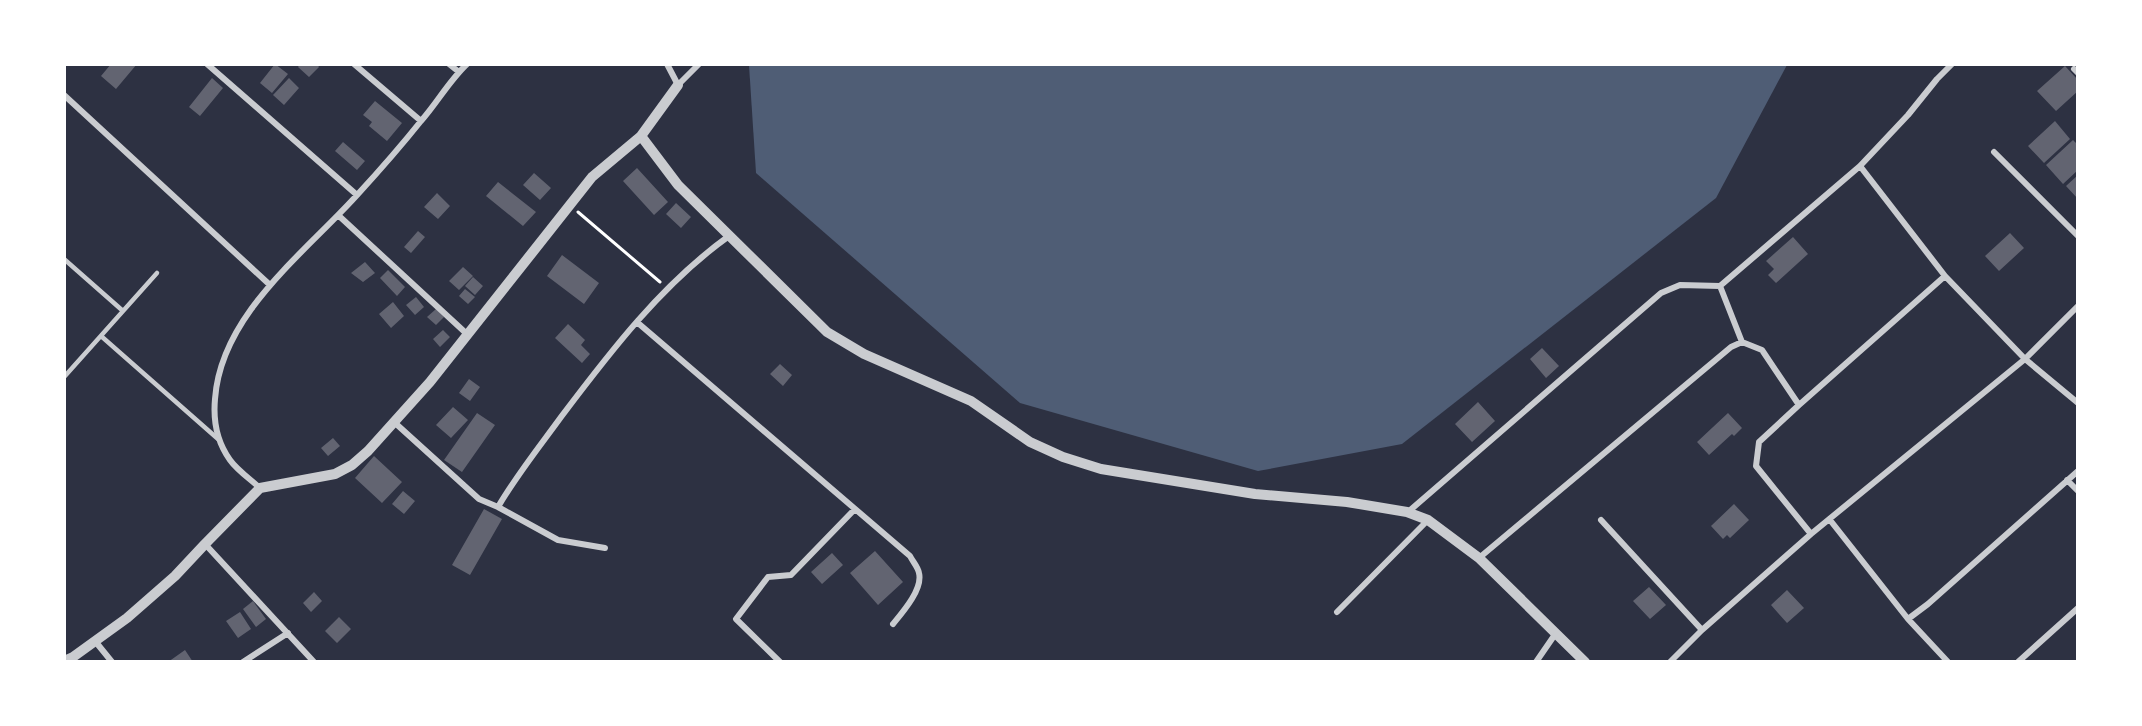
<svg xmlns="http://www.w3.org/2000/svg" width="2142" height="726" font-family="Figtree,sans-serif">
	<rect width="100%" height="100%" fill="#2d3142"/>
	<path fill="#4f5d75" d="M749,65V64L1787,65L1716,198L1402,444L1258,471L1020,403L756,173Z"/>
	<path fill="#626471" d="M111,64H137L116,89L101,76Z
		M275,64L288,74L272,93L260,83Z
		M300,64H317L319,67L309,77L298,67Z
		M2065,66L2078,80V91L2056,111L2037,91Z
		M212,78L223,88L200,116L189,107Z
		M289,78L299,88L284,105L273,95Z
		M375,101L402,123L387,141L369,126L372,122L363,115Z
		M2055,121L2070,139L2044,163L2028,146Z
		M2073,140L2078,145V170L2063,184L2046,165Z
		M343,142L365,161L357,170L335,151Z
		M637,168L668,202L654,215L623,181Z
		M534,173L551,188L540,200L523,185Z
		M2078,175V199L2066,186Z
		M498,182L536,212L523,226L486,196Z
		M437,193L450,206L438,219L424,207Z
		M676,203L691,217L681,228L666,214Z
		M418,231L425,237L411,253L404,247Z
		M2010,233L2024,248L1999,271L1985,256Z
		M1793,237L1808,254L1776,283L1768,275L1774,269L1766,261Z
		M562,255L599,283L584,304L547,276Z
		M365,262L375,273L363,282L351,273Z
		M463,267L473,276L459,290L449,281Z
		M388,270L405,287L397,296L380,278Z
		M473,277L483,286L475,295L465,286Z
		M465,289L475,297L468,304L459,296Z
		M416,297L424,307L415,315L406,305Z
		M393,302L404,316L391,328L379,314Z
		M436,309L444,317L436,325L427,317Z
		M568,324L585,340L581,345L590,354L582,363L555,338Z
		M443,330L450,337L440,347L433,339Z
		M1542,348L1559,366L1546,378L1530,359Z
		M780,364L792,375L783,386L770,374Z
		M469,379L480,387L470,401L459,393Z
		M1478,402L1495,421L1472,442L1455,424Z
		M453,407L468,420L451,438L436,425Z
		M477,413L495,425L462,472L444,460Z
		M1728,413L1742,428L1734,436L1732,434L1709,455L1697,442Z
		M333,438L340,446L328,456L321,448Z
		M374,456L402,482L382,503L355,478Z
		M403,491L415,501L404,514L392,504Z
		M1734,504L1749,520L1730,538L1727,535L1723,539L1711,526Z
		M484,509L502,519L470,575L452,565Z
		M875,551L903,582L878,605L850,573Z
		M832,553L843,565L822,584L811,572Z
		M1649,587L1666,605L1650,619L1633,601Z
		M1787,590L1804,608L1787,623L1771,605Z
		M314,592L322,601L311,612L303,603Z
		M253,601L266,619L256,627L243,609Z
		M240,612L251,629L238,638L226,621Z
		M339,617L351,629L337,643L325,631Z
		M185,650L193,662H168Z"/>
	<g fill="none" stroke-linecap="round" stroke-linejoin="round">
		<path stroke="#fff" stroke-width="3" d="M578,212L660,282"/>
		<path stroke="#caccd0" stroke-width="4.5" d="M64,259L123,311
			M101,336L218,439
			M65,376L157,273"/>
		<path stroke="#caccd0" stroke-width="6" d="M207,64L357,195
			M354,64L421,121
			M449,64L459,72
			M667,64L678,85L699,64
			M2074,69L2078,73
			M64,95L270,285
			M1994,152L2078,236
			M1860,166L1945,276L2025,359L2078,403
			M338,215L468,335
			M1720,286L1742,342
			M638,323L910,556C913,562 918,567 919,573C923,589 903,612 893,624
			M1799,405L1759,442L1756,466L1811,534
			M394,422L479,499L498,507C516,476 540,446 561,417C610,352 662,284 729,236
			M2067,480L2078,491
			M260,488C250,479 237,470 230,460C217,442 213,421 215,399C221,314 305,253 358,194C380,170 401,146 421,121C437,103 449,81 467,64
			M498,507L558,540L605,548
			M1408,512L1661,293L1680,285L1720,286L1860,166L1908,115L1937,79L1952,64
			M1601,520L1702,630
			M1830,520L1908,619L1928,604L2078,471
			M205,544L314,662
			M1479,558L1731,347L1742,342L1762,350L1799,405L1945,276
			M1337,612L1428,520
			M1908,619L1948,662
			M95,641L112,662
			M243,662L288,633
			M780,662L736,619L768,577L791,575L855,509
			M1536,662L1556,633
			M1670,662L1702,630L1811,534L2025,359L2078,306
			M2018,662L2078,608"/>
		<path stroke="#caccd0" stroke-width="10" d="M641,136L678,85
			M64,661L73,657L127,618L175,576L205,544L260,488L335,474L352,465L368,451L430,382L592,177L641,136L678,185L827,332L864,354L971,401L1030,442L1063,457L1101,469L1255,494L1347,502L1407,512L1428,520L1479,558L1585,662"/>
	</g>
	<rect width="2142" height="726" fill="none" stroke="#ffffff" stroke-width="132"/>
</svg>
